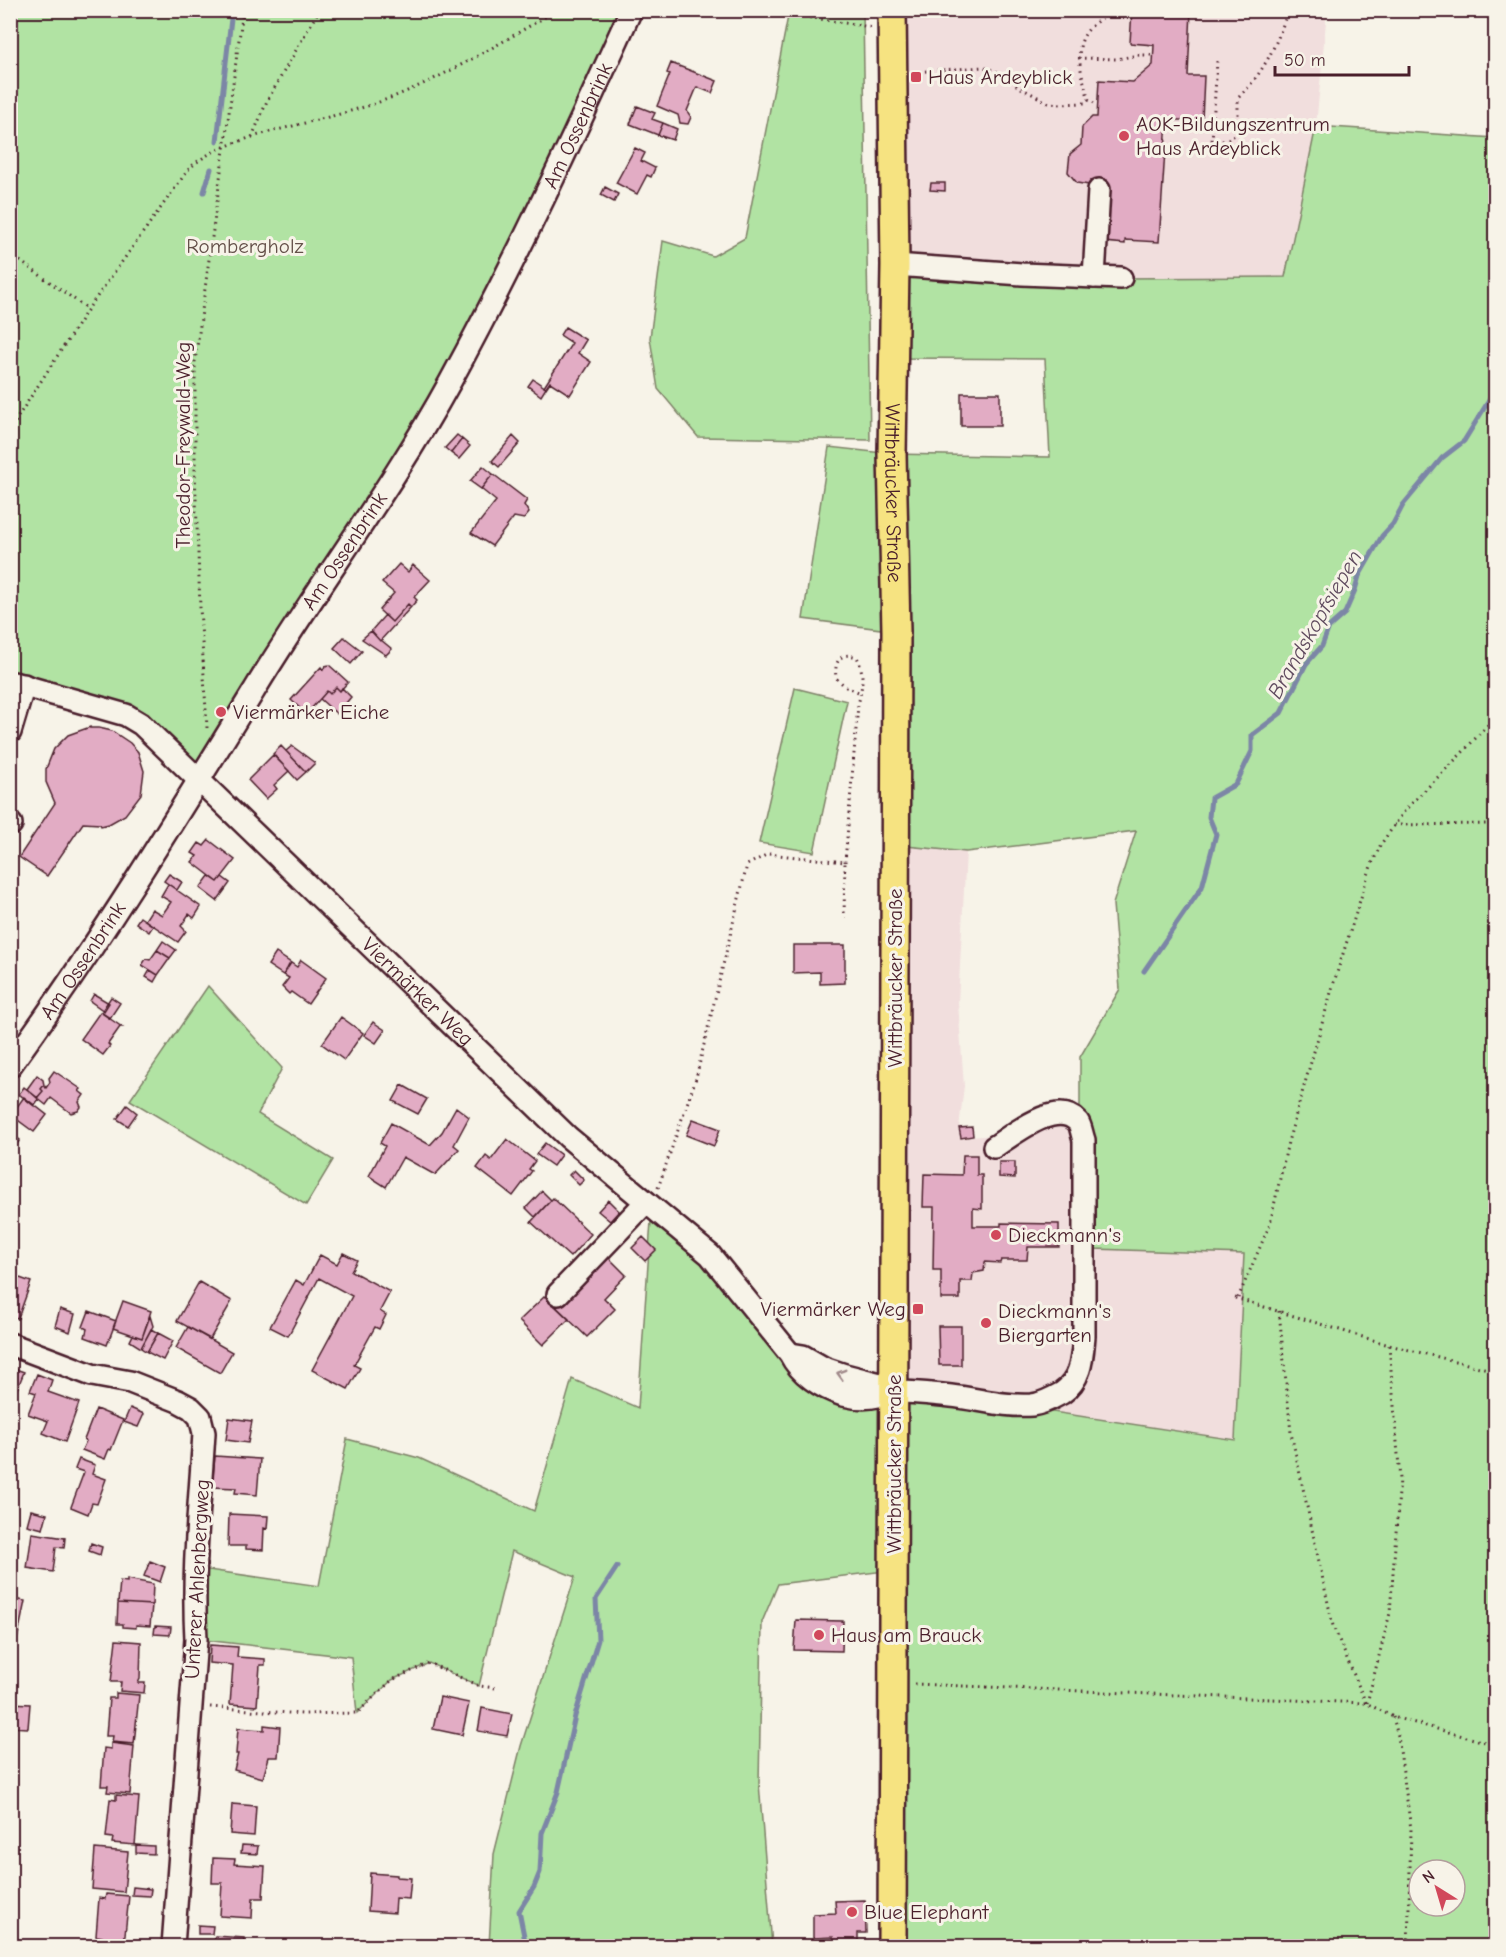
<svg xmlns="http://www.w3.org/2000/svg" width="1506" height="1957" font-family="'Comic Neue',sans-serif">
	<rect width="100%" height="100%" fill="#f7f3e8"/>
	<filter id="ink" filterUnits="userSpaceOnUse"><feTurbulence type="fractalNoise" baseFrequency=".0167" numOctaves="2"/><feDisplacementMap in="SourceGraphic" scale="12" xChannelSelector="R" yChannelSelector="G"/><feConvolveMatrix kernelMatrix="1 2 1 2 8 2 1 2 1" color-interpolation-filters="sRGB"/></filter>
	<g filter="url(#ink)">
		<path fill="#f1dedd" d="M892,11H1327L1316,126L1285,277L1121,278L895,265Z
			M896,845L966,852L958,1003L964,1086L959,1128L961,1138L993,1135L1036,1111L1080,1108L1094,1249L1244,1254L1235,1441L1008,1405L894,1392Z"/>
		<path fill="#b1e3a3" stroke="#7e8167" stroke-width="1.5" fill-rule="evenodd" d="M11,11H623L471,325L373,492L261,657L195,766L123,716L11,682Z
			M789,11H863L870,440L698,437L658,389L650,338L663,241L713,256L745,238Z
			M1316,126L1495,138V1946H892L893,1570L778,1584L762,1622L759,1783L772,1946H489L494,1854L521,1746L575,1577L512,1551L479,1686L429,1663L392,1680L357,1713L351,1657L196,1639L195,1568L319,1586L347,1439L419,1458L534,1511L572,1379L638,1408L652,1207L796,1366L1008,1405L1235,1440L1244,1254L1094,1249L1080,1108V1057L1120,989L1113,904L1136,831L966,852L896,845V631L803,619L829,447L892,454L1050,457L1045,359L892,358L895,265L1121,278L1285,277ZM1419,1870H1455V1906H1419Z
			M795,688L847,701L814,852L759,843Z
			M208,986L282,1068L258,1114L333,1160L306,1205L130,1100Z"/>
		<g fill="none" stroke-linecap="round" stroke-linejoin="round">
			<path stroke="#7c86a6" stroke-width="5" d="M217,141L232,10
				M204,192L211,169
				M1144,971L1202,887L1216,834L1209,817L1211,798L1236,784L1252,751V735L1281,713L1306,664L1322,646L1329,627L1345,613L1355,590L1359,576L1382,536L1393,524L1403,505L1442,458L1464,441L1496,389
				M526,1946L519,1911L534,1887L540,1872L542,1833L558,1792L575,1716L598,1640L596,1599L617,1567"/>
		</g>
		<path fill="#e2acc4" stroke="#4a1f2b" stroke-width="1.5" d="M1132,10H1191L1188,76H1204L1202,120H1167L1159,242L1125,240V244L1104,242L1107,180H1101L1095,186L1077,183L1068,172L1070,154L1081,145L1082,127L1092,117H1097L1099,80L1133,82L1153,65L1154,45L1130,43Z
			M671,63L717,81L712,93L697,87L687,111L691,117L688,124L680,123L678,115L657,106L670,74L667,73Z
			M637,106L655,113L652,119L663,123L658,135L630,124Z
			M663,123L677,129L673,140L658,135Z
			M635,148L645,153L641,161L655,168L651,177L647,175L637,194L616,183Z
			M931,183H945V191L930,190Z
			M605,187L618,194L614,202L601,195Z
			M565,327L586,340L578,353L591,362L570,395L550,382L546,388L544,387L572,343L560,335Z
			M533,379L546,388L541,396L528,386Z
			M961,393H1000V426H961Z
			M457,435L462,439L451,453L445,448Z
			M513,436L520,443L499,467L492,461Z
			M462,439L470,446L459,459L451,453Z
			M483,466L493,474L481,489L470,481Z
			M493,474L527,500L524,505L529,513L524,519L514,517L492,546L471,533L496,501L481,489Z
			M399,564L408,572L413,565L430,580L414,597L417,600L411,607L408,604L392,622L379,610L394,593L382,583Z
			M408,604L411,607L380,641L371,631L385,615L392,622Z
			M371,631L380,641L381,640L392,649L386,655L362,639Z
			M344,637L362,651L351,664L334,648Z
			M329,665L348,682L340,691L336,687L330,694L327,691L310,710H302L291,700L321,667L323,670L325,666Z
			M336,687L340,691L342,688L351,697L337,714L320,699L327,691L330,694Z
			M90,727V728H99L112,731L130,743L138,752L144,771L141,794L125,815L109,824L101,826L100,824L83,823L47,876L19,857L55,803L46,782V769L54,749L68,735Z
			M281,746L306,772L297,780L273,754Z
			M292,746L315,763L306,772L286,751Z
			M273,755L289,771L274,785L277,789L266,799L248,780Z
			M209,840L235,860L218,882L192,862L197,856L192,853L199,843L204,846Z
			M169,874L182,882L177,890L164,881Z
			M209,876L218,882L222,877L230,883L217,901L200,888Z
			M168,884L201,907L194,918L189,914L181,926L186,931L178,942L145,920L152,909L162,915L171,902L161,896Z
			M140,917L153,926L149,932L136,923Z
			M163,941L176,950L170,958L157,950Z
			M793,945H845V983L820,984V972L793,973Z
			M157,950L170,958L158,975L142,965L146,959L150,960Z
			M276,953L291,963L283,975L268,965Z
			M301,960L326,978L308,1004L291,992L289,994L282,987L289,978L284,975L289,965L291,963L297,967Z
			M150,970L158,975L154,982L146,977Z
			M94,994L109,1003L104,1011L90,1001Z
			M111,997L120,1003L110,1018L101,1012Z
			M100,1012L122,1027H120L108,1044L110,1046L103,1055L81,1039Z
			M341,1017L363,1033L344,1060L322,1044Z
			M373,1022L385,1030L376,1043L364,1035Z
			M54,1071L81,1089L79,1091L84,1095L79,1102L81,1107L78,1111L71,1113L51,1098L46,1105L37,1098L43,1091L41,1089L44,1085L46,1088L50,1082L49,1078Z
			M37,1075L43,1080L44,1085L41,1089L43,1091L37,1098L27,1089Z
			M402,1085L427,1099L418,1114L393,1101Z
			M24,1087L39,1099L34,1106L19,1094Z
			M24,1097L47,1115L34,1132L11,1115Z
			M127,1105L137,1113L128,1126L117,1119Z
			M456,1107L469,1117L454,1145L459,1149L435,1175L403,1157L386,1187L369,1176L385,1146L380,1143L391,1123L430,1145L442,1132Z
			M693,1119L720,1129L714,1146L686,1135Z
			M972,1127L973,1136L961,1138L959,1128Z
			M10,1133L20,1140L10,1153Z
			M507,1139L535,1161L529,1169L532,1171L513,1196L477,1168L486,1156L491,1160Z
			M545,1143L561,1155L553,1166L536,1154Z
			M963,1155H977V1175H982V1209L973,1208V1226H1001V1223L1059,1224V1247H1028L1027,1260H1001L1000,1263L985,1262L984,1271L973,1273L972,1281H960V1299H941V1270H933L934,1207H923L924,1174L962,1175Z
			M999,1162H1015V1178L999,1177Z
			M574,1170L584,1180L579,1185L569,1175Z
			M542,1191L551,1200L535,1217L526,1208Z
			M553,1198L591,1234L570,1257L531,1222Z
			M608,1200L619,1211L610,1221L598,1211Z
			M643,1237L656,1250L645,1261L632,1248Z
			M343,1253L357,1260L351,1271L390,1292L380,1311L386,1315L379,1329L375,1327L354,1365L360,1368L348,1389L312,1370L352,1296L319,1278L288,1336L270,1327L296,1280L304,1285L320,1255L337,1264Z
			M606,1255L626,1275L604,1298L615,1309L587,1337L556,1307Z
			M17,1277L31,1282L18,1318L10,1316V1292Z
			M199,1282L232,1301L210,1339L177,1321Z
			M545,1296L569,1319L543,1345L519,1321Z
			M123,1301L151,1311L142,1338L113,1328Z
			M60,1309L75,1314L70,1332L55,1326Z
			M89,1311L116,1321L107,1345L85,1337L87,1329L83,1327Z
			M150,1316L153,1326L141,1348L130,1341L133,1335L142,1338Z
			M938,1326H961V1365H939Z
			M188,1327L232,1352L220,1373L176,1348Z
			M151,1329L158,1333L147,1352L141,1348Z
			M158,1333L173,1341L163,1360L147,1352Z
			M10,1367L24,1372L11,1404H10Z
			M37,1374L52,1380L48,1392L79,1403L65,1442L43,1433L48,1421L28,1414L36,1393L30,1391Z
			M130,1408L144,1414L138,1427L124,1422Z
			M96,1409L123,1420L111,1450L109,1449L105,1459L82,1450L86,1441L84,1440Z
			M229,1418L252,1421L248,1443L226,1440Z
			M215,1456L260,1459L257,1495L235,1493L236,1488L212,1487Z
			M79,1459L95,1465L92,1474L106,1479L97,1504L92,1503L88,1514L71,1507L84,1472L75,1469Z
			M31,1510L47,1514L43,1529L27,1525Z
			M229,1514L268,1516L267,1529L264,1528L263,1550L246,1549V1546H228Z
			M32,1533L65,1538L64,1548L56,1547L53,1572L27,1568Z
			M91,1543L102,1547L100,1555L89,1551Z
			M150,1561L165,1567L160,1582L144,1576Z
			M127,1579L153,1584L152,1605L118,1603L120,1581L127,1582Z
			M10,1598L25,1601L16,1645L10,1643Z
			M118,1603L152,1605L150,1626L136,1625V1628L123,1627V1624H117Z
			M796,1620L843,1621L842,1651L794,1650Z
			M155,1626L171,1627L170,1635L154,1634Z
			M116,1640L141,1642L140,1679L138,1683H145L144,1693L120,1691L121,1682H111Z
			M210,1645L238,1647L237,1657L265,1659V1665H260L257,1706L230,1704L233,1665L209,1663Z
			M116,1693L139,1695L134,1744L112,1742L113,1736H106L109,1698H116Z
			M440,1697L469,1703L462,1735L433,1729Z
			M11,1703L30,1704L28,1728L10,1727Z
			M482,1708L512,1714L507,1736L478,1731Z
			M264,1725L280,1727L278,1757H269L263,1778L234,1770L238,1754H236L238,1728L264,1730Z
			M10,1727H14L11,1761H10Z
			M111,1743L134,1746L130,1794L107,1792L108,1786H101L104,1748L111,1749Z
			M116,1795L139,1797L135,1845L112,1843L113,1838L106,1837L110,1799L116,1800Z
			M232,1804L256,1806L254,1836L230,1834Z
			M136,1845L154,1846V1854L136,1853Z
			M242,1845L258,1846L257,1854L241,1853Z
			M95,1849L128,1852L124,1892L92,1889Z
			M213,1858L235,1859L234,1864L265,1866L263,1898H253L252,1918L220,1916L222,1883H212Z
			M370,1873L397,1875V1877L411,1878L409,1899L396,1898L395,1913L368,1911Z
			M133,1887L151,1889L150,1896L132,1895Z
			M106,1894L129,1896L124,1944L102,1943V1937L96,1936L99,1898L105,1899Z
			M865,1900L866,1933H858V1946H833V1937L813,1938V1914L836,1913L835,1901Z
			M198,1925L213,1926L212,1934H198Z
			M215,1936L244,1938L243,1946H214Z
			M97,1943L120,1945V1946H97Z"/>
		<g fill="none" stroke-linecap="round" stroke-linejoin="round">
			<defs>
				<g id="minor">
					<path d="M895,265L1022,274L1121,278"/>
					<path d="M1094,277L1099,190"/>
					<path id="s1" d="M14,683L126,715L141,724L568,1137L710,1255L790,1354C800,1374 821,1388 843,1395C855,1398 866,1399 878,1396C884,1395 890,1392 896,1392C914,1392 933,1394 951,1396C978,1399 1005,1407 1032,1405C1042,1404 1053,1398 1062,1393C1082,1379 1082,1357 1084,1336V1140C1082,1135 1081,1126 1078,1122C1057,1098 1013,1135 994,1147"/>
					<path d="M10,732L24,685"/>
					<path d="M10,823L11,824"/>
					<path id="s2" d="M10,1066C98,945 177,816 255,689C318,585 392,488 450,382C516,261 574,136 631,10"/>
					<path d="M558,1294L646,1202"/>
					<path d="M10,1344L92,1375L130,1382L178,1401L191,1408L200,1417L204,1433C200,1501 192,1570 196,1639L173,1946"/>
					<path d="M791,1354L803,1356L824,1368L845,1375L876,1383L894,1392"/>
				</g>
				<g id="major">
					<path id="s3" d="M892,10L895,265L892,454L896,631L892,1946"/>
				</g>
			</defs>
			<use href="#minor" stroke="#4a1f2b" stroke-width="26"/>
			<use href="#major" stroke="#4a1f2b" stroke-width="32"/>
			<path stroke="#4a1f2b" stroke-width="3" stroke-dasharray="1.5 4.5" stroke-linecap="butt" d="M762,10L870,27
				M1107,10L1109,14L1128,17
				M1078,58L1117,59L1139,55H1151
				M1217,61L1212,141C1224,142 1229,140 1238,132V98C1264,73 1277,44 1288,10
				M913,72L984,67L998,72L1019,87L1049,103L1062,104L1085,103L1089,100
				M1094,103L1089,100C1079,64 1067,36 1109,14
				M252,137L267,101L319,10
				M10,254L88,309
				M10,433L19,415L88,309L188,170C207,150 239,141 266,133C310,121 356,112 398,95C454,72 505,40 557,10
				M207,728L200,607L195,471V362L243,10
				M1394,825L1496,824
				M845,862L858,705C862,688 865,673 857,657C840,651 834,662 836,678L846,687L861,693
				M658,1188L696,1078L747,865L768,854L845,862L844,918
				M1235,1298L1389,1345L1496,1371
				M1238,1298L1270,1224L1288,1142L1334,982L1371,866L1381,844L1406,809L1461,754L1496,716
				M1279,1311L1291,1433L1333,1626L1366,1703
				M914,1684L1366,1703L1393,1717L1496,1745
				M1367,1703L1390,1613L1400,1479L1389,1345
				M210,1707L302,1714L357,1713L392,1680L429,1663L479,1686L495,1688
				M1393,1717L1398,1736L1411,1829L1408,1946"/>
			<use href="#minor" stroke="#f7f3e8" stroke-width="21"/>
			<use href="#major" stroke="#f6e381" stroke-width="27"/>
		</g>
		<defs><path id="oneway-chevron" d="M-2-3.5L2.5 0L-2 3.5" fill="none" stroke-width="1.6" stroke-linecap="round" stroke-linejoin="round" transform="scale(1.5)"/></defs>
		<use stroke="#a0898a" href="#oneway-chevron" transform="translate(841 1374) rotate(-164)"/>
	</g>
	<g fill="#d1495b" stroke="#f7f3e8" stroke-width="2">
		<rect x="910" y="71" width="12" height="12" rx="3"/>
		<circle cx="1124" cy="136" r="6"/>
		<circle cx="221" cy="712" r="6"/>
		<circle cx="996" cy="1235" r="6"/>
		<rect x="912" y="1303" width="12" height="12" rx="3"/>
		<circle cx="986" cy="1323" r="6"/>
		<circle cx="819" cy="1635" r="6"/>
		<circle cx="852" cy="1912" r="6"/>
	</g>
	<g text-anchor="middle" stroke-width="6" stroke-linejoin="round" paint-order="stroke">
		<g font-size="21" fill="#4a1f2b" stroke="#f7f3e8" text-anchor="start">
			<text x="928" y="84">Haus Ardeyblick</text>
			<text x="1136" y="131">AOK-Bildungszentrum<tspan x="1136" dy="24">Haus Ardeyblick</tspan></text>
			<text x="233" y="719">Viermärker Eiche</text>
			<text x="1008" y="1242">Dieckmann's</text>
			<text x="906" y="1316" text-anchor="end">Viermärker Weg</text>
			<text x="998" y="1318">Dieckmann's<tspan x="998" dy="24">Biergarten</tspan></text>
			<text x="831" y="1642">Haus am Brauck</text>
			<text x="864" y="1919">Blue Elephant</text>
		</g>
		<g font-size="21" fill="#4a1f2b" stroke="#f7f3e8">
			<text dy="7" stroke="none"><textPath href="#s2" startOffset="1100">Am Ossenbrink</textPath></text>
			<text transform="translate(183 445) rotate(-90)" y="7">Theodor-Freywald-Weg</text>
			<text dy="7" stroke="none"><textPath href="#s3" startOffset="483">Wittbräucker Straße</textPath></text>
			<text dy="7" stroke="none"><textPath href="#s2" startOffset="614">Am Ossenbrink</textPath></text>
			<text dy="7" stroke="none"><textPath href="#s2" startOffset="128">Am Ossenbrink</textPath></text>
			<text transform="translate(895 978) rotate(-90)" y="7">Wittbräucker Straße</text>
			<text dy="7" stroke="none"><textPath href="#s1" startOffset="519">Viermärker Weg</textPath></text>
			<text transform="translate(894 1464) rotate(-90)" y="7">Wittbräucker Straße</text>
			<text transform="translate(197 1579) rotate(-87)" y="7">Unterer Ahlenbergweg</text>
		</g>
		<g font-size="21" fill="#645049" stroke="#f7f3e8">
			<text x="245" y="253">Rombergholz</text>
		</g>
		<g font-size="22" font-style="italic" fill="#5f4a5e" stroke="#f7f3e8">
			<text transform="translate(1314 624) rotate(-60)" y="8">Brandskopfsiepen</text>
		</g>
	</g>
	<rect width="1506" height="1957" fill="none" stroke="#f7f3e8" stroke-width="36"/>
	<rect x="18" y="18" width="1470" height="1921" fill="none" stroke="#4a1f2b" stroke-width="2" filter="url(#ink)"/>
	<g transform="translate(1437 1888) rotate(323)"><circle r="28" fill="#f7f3e8" stroke="#b29e9c" stroke-width="1.5"/>
	<path d="M0-4.5L10 22L0 15L-10 22Z" fill="#d1495b"/>
	<text y="-9" font-size="16" font-weight="bold" text-anchor="middle" fill="#4a1f2b">N</text>
	</g>
	<path d="M1275 66v9h134v-9" fill="none" stroke="#4a1f2b" stroke-width="3"/>
	<text x="1284" y="66" font-size="18" fill="#4a1f2b" stroke="#f7f3e8" stroke-width="4.5" paint-order="stroke">50 m</text>
</svg>
